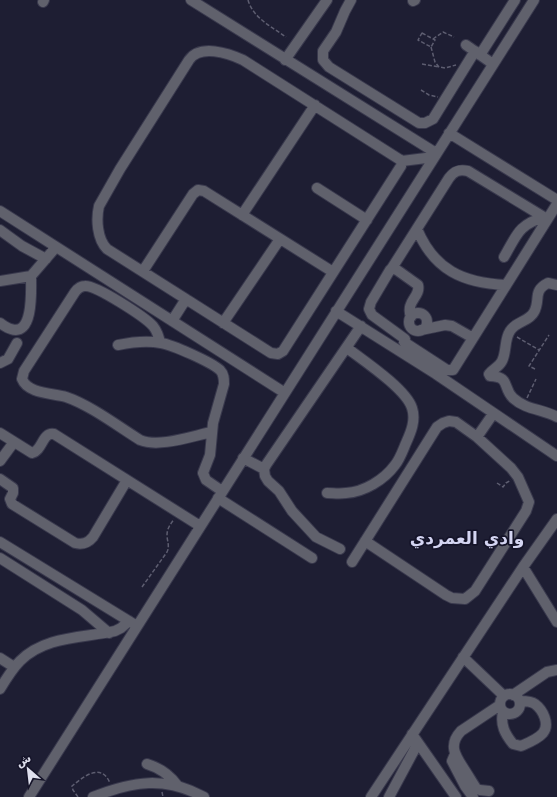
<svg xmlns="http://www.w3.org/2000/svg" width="557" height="797" font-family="'DejaVu Sans',Vazirmatn,sans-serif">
	<rect width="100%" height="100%" fill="#1e1e33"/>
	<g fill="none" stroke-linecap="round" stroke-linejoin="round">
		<defs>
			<path id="minor" d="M191,0L436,153
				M351,0L345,11L336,32L323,51V60L329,67L419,123H425L433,119L475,51
				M413,1L415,0
				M43,2L44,0
				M466,45L493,64
				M480,55L515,0
				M285,60L327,0
				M449,133L557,200
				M402,161L401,166L283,351L278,354L271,353L107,249C97,239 96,219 99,206L120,169L189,60C200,44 228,53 243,60L402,161L434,157
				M317,188L367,220
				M0,211L285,393
				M242,215L315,105
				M417,229C434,270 463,283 506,285
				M0,230L22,246L46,259
				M504,257C517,235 518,225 544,217
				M392,268L449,178C454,171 459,169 468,171L547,219
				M143,271L193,194L198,190L204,191L333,272
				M0,281L31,276L56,247
				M557,285L548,283C532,291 541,300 534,312C529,322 516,321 510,331C504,340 507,351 502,361C499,367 493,369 489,374L490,376C511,377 502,387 513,398C526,410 543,409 557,417
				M336,311L436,374L557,456
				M409 322a9 9 0 1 1 18 0a9 9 0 1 1-18 0Z
				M172,321L186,299
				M0,323C3,325 7,328 11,329C34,337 31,289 31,276
				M223,323L280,239
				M421,330L445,325L452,326L473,338
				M405,339L372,315L369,309L371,302L390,270L392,268L397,270L418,285C421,297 405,301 411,317
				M404,342L447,370H453L557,204
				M160,343C159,337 157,331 153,326C145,317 96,285 85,286C81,286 78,288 75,292L24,371L22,379C28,394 53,393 66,397C90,405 119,427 140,440C159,448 192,436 212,432
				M118,345C132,342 146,340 161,343C173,345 211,362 220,370C224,374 224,379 224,384L213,423L210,455L203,473L206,480L222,491
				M0,363L8,359L17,343
				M0,433L32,453C43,450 42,432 54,434L200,526
				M477,437L493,414
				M243,458L264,469
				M0,461L14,442
				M0,479L13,488V493L10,499L12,504L75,543C83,545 88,543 93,537L127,480
				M327,493C333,493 339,494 346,493C364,492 384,480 395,465C400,459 403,450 406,443C411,432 416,420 412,408C406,389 364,361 347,348
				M218,498L312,558
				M0,542L137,626
				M340,549L316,537L292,511L279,491L268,481L265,476L264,469L266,465L361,326
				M0,558L82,610L109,633
				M352,562L437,427L443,423L449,421L456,422L477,437L511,468L518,477L529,502L526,511L475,591L465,599L452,598L446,595L365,541
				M523,567L557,622
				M463,657L504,696
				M0,658L14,667
				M0,689C6,679 12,669 20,661C44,636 83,638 115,631L121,628L129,621
				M500 704a10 10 0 1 1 20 0a10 10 0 1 1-20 0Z
				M513,695L547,672L557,670
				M503,712C500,725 505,734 513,744L521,746C528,743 538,739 543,733C550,724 543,710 535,704C531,701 525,701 520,701
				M412,734L456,797
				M455,754L452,761L465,786L473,797
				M147,764C160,768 169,774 177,785
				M489,791L480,790L476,788C472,782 468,775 464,769C455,755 448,745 461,731L500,705
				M29,797L534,0
				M93,797C133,781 165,776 204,797
				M371,797L523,567L557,519
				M389,797L418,743"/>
		</defs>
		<use href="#minor" stroke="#39394d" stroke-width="12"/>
		<path stroke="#5d5d70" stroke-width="1.5" stroke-dasharray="4 2" stroke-linecap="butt" d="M248,0C253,18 272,27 286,37
			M422,33L435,40L431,47L418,40Z
			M433,39L443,32L454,37
			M431,47L435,62L439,67L445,68L456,65
			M422,64L439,67
			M421,90L429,95L438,97
			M517,337L539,350
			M535,369L529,366L549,335
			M527,398L536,379
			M497,483L503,487L506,483L511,480
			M142,587L167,552C170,546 167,541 167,535C167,528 171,524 174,519
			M162,792L163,797
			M78,797L73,790L72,786C83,777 101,762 110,783"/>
		<use href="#minor" stroke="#60616c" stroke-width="10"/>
	</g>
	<g text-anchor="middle" stroke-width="3.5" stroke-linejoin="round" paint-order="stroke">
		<g font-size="17" font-weight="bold" fill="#d4d5f2" stroke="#151429">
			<text x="467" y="544">وادي العمردي</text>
		</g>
	</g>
	<g transform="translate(28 769) rotate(332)" stroke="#151429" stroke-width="3" paint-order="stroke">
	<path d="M0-3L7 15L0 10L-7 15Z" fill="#dfe0ee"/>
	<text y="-6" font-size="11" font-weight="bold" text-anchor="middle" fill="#dfe0ee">ش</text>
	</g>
</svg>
